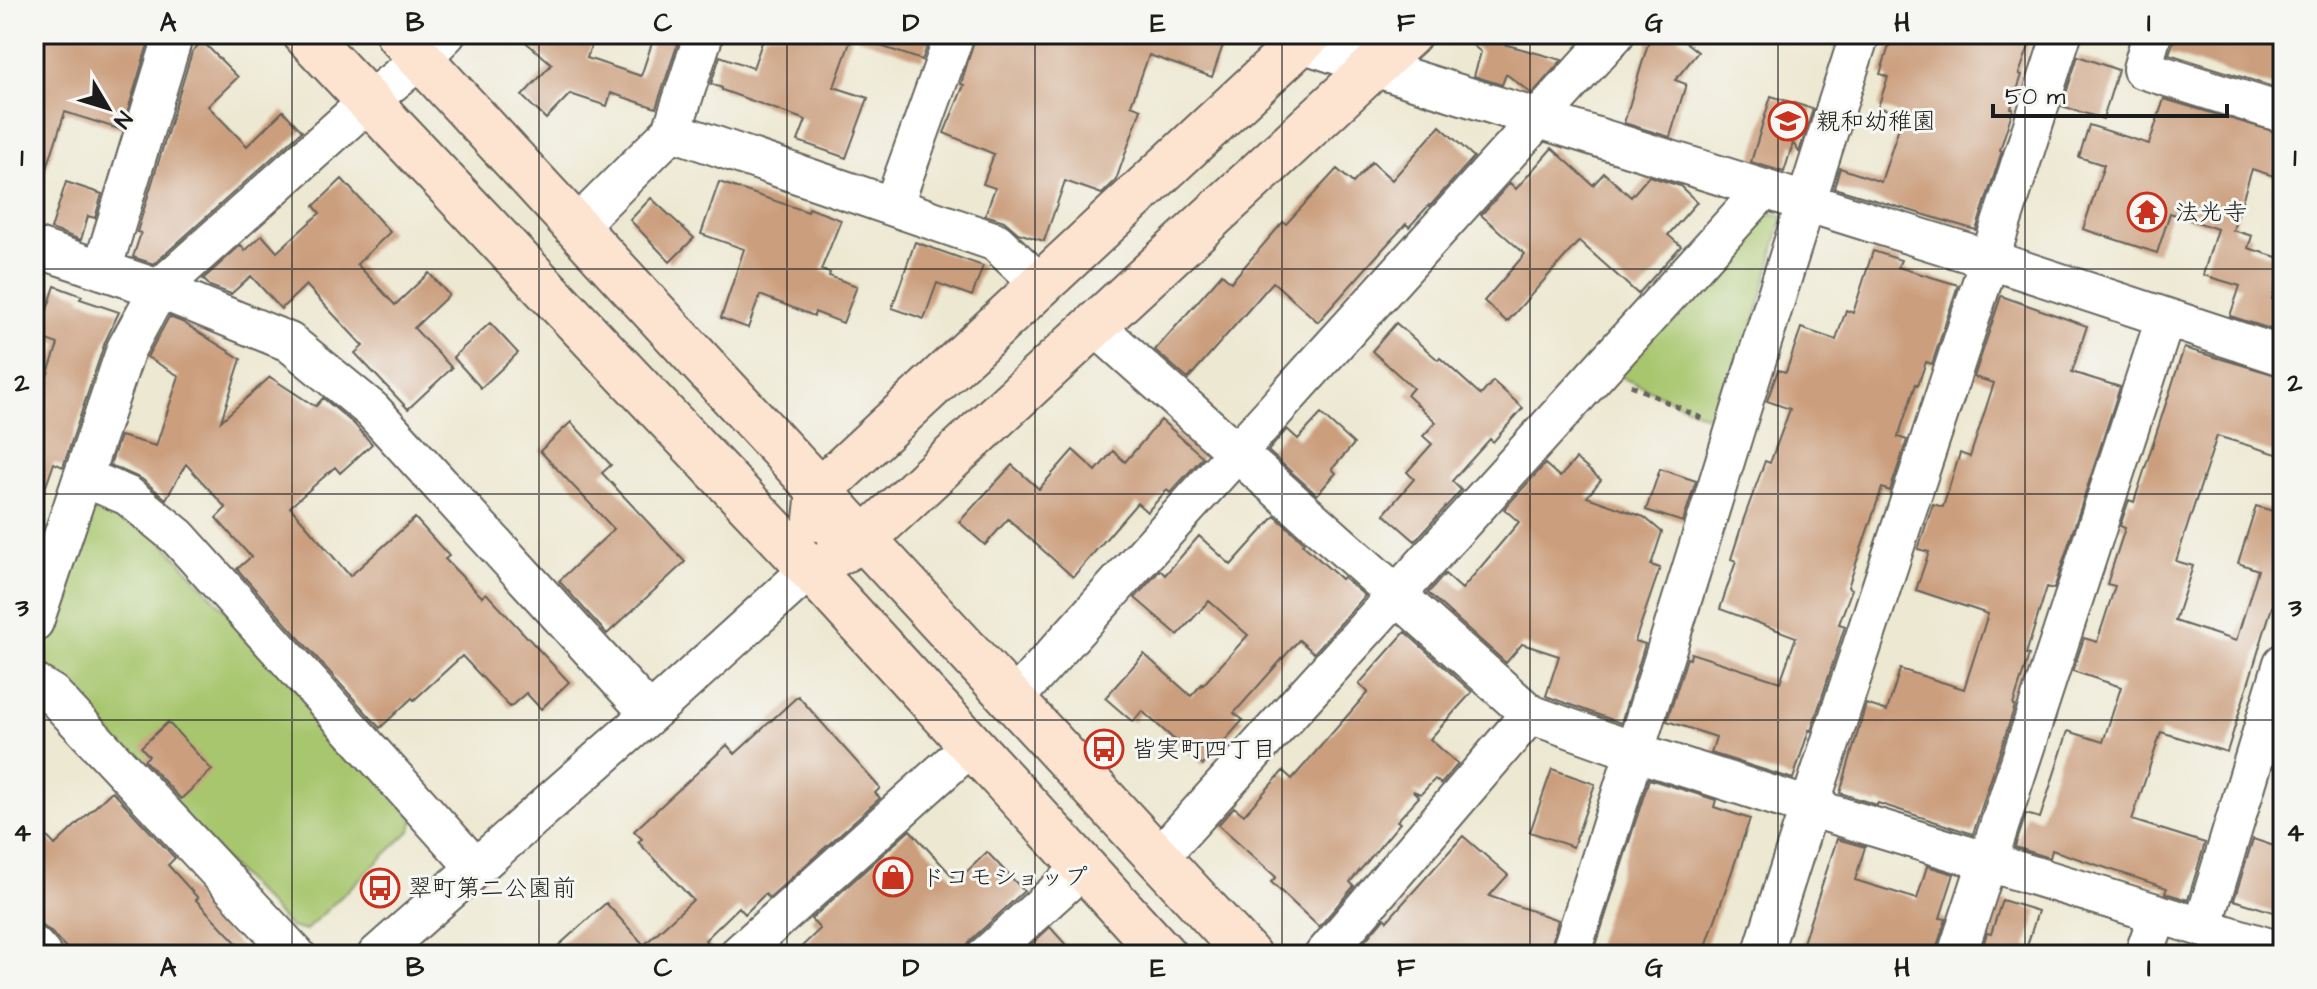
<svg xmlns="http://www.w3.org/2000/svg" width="2317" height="989" font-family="'Architects Daughter','Klee One',sans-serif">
	<rect width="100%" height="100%" fill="#f6f6f2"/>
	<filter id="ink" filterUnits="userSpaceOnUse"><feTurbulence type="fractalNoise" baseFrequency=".0125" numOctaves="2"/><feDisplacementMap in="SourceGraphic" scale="16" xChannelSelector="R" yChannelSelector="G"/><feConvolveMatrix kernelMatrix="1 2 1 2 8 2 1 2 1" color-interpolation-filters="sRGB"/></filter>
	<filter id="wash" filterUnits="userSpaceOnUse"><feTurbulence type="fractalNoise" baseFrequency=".006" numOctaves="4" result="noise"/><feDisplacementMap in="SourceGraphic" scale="32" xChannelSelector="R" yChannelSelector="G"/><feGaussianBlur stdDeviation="1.8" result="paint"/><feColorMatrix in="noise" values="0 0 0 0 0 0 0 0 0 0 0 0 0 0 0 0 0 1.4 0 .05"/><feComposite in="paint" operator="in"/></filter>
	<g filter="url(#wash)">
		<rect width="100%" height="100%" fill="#ede8d1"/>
		<path fill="#a7c66d" stroke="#627144" stroke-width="2" d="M1761,211L1783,216L1733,403L1706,416L1614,374Z
			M98,502L151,529L414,818L411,830L305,931L290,927L36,667L35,658L87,509Z"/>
		<g id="blocks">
			<path fill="#cb9e7d" d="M34,34H151L122,130L65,112L39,193L34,192Z
				M516,34H595L587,58L641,76L655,34H681L656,108L611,93L607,106L570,94L546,119L522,96L552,64Z
				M765,34H853L834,87L868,98L846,158L798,141L806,120L722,90V88L711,84L720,56L753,68Z
				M858,34H932L922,60L857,38Z
				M976,34H1211L1225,39L1212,77L1149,55L1131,105L1141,109L1116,180L1102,194L1065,181L1044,241L1018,233L1004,221L985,215L995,188L983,184L994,154L944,133L964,85L961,84Z
				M1459,34H1467L1562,60L1532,94L1506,74L1502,85L1474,76L1481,52Z
				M1651,34H1675L1698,52L1675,80L1686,84L1670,137L1624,123Z
				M1893,34H2013L2031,40L2019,74L2022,75L2011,108L2013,109L2000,150L2002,151L1976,230L1834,188L1840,168L1881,182L1903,115L1878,107L1888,77L1880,74Z
				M2176,34H2283V90L2169,54Z
				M202,41L238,77L208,106L247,146L283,111L302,131L154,264L133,257L141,233L137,232L192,52Z
				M2078,56L2118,70L2103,119L2062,106Z
				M1771,96L1813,109L1799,152L1793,143L1784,172L1751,162Z
				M2164,99L2283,134V179L2252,169L2233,230L2252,236L2248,248L2283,259L2272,299L2283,303V333L2230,316L2240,286L2203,275L2217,229L2170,213L2157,253L2083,229L2104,165L2079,157L2089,125L2149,144Z
				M1440,126L1474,157L1430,206L1429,205L1409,227L1406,224L1383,249L1318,322L1273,282L1188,379L1155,350L1222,274L1231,282L1283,222L1286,224L1337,169L1353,183L1372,162L1392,180Z
				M1552,148L1593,185L1604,173L1631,197L1649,176L1680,186L1697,202L1668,235L1681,246L1638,294L1579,241L1507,322L1484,301L1525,254L1481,215L1510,183L1516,189Z
				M342,179L390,232L357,264L395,305L429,273L449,295L414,328L452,368L408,409L355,353L363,346L306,285L281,309L251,276L231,294L210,286L203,279L241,245L245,251L262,235L277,252L320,213L314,206Z
				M66,182L102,194L95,218L88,216L81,240L51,229Z
				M719,182L808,212L809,208L841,220L821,270L830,273L829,276L857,286L843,323L815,312L814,316L760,295L748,328L721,318L744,249L701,234Z
				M651,198L694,238L670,262L630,220Z
				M915,242L983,266L972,296L937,283L924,319L892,308Z
				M1873,251L1901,260L1898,267L1958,285L1932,364L1926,362L1918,385L1916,384L1898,437L1907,440L1890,491L1882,488L1848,587L1852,589L1839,624L1845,626L1811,731L1809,730L1793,779L1711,753L1716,737L1667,721L1687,658L1690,659L1691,653L1780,682L1796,637L1720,609L1736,561L1731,559L1744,518L1765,461L1770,463L1790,409L1767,401L1778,370L1786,372L1801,328L1836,340L1846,310L1853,313Z
				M55,286L82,296L80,299L119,312L105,342L63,467L54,463L38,509H34V395L40,397L58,344L38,337Z
				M2001,296L2087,326L2072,372L2120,387L2054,589L2047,587L2026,654L2029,655L2013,705L2015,706L1973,834L1878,803L1877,805L1840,793L1866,704L1887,711L1900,669L1964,689L1988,614L1916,590L1929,552L1918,549L1933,504L1943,507L1960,453L1970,457L1994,383L1974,377Z
				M169,317L182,322L241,359L221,421L270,377L313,405L316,406L323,398L354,424L372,444L340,473L335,467L290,507L350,576L415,518L449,556L445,559L482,597L486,593L569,682L541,709L526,693L510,707L462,656L414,700L412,698L380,728L237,569L251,557L216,518L226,508L186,464L166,499L142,479L110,465L120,436L156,446L179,376L147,357Z
				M490,323L518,353L481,388L453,357Z
				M1396,323L1438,360L1440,358L1481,395L1493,381L1523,408L1493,442L1490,439L1452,481L1461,490L1415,541L1384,514L1414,479L1407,472L1432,444L1423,436L1436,422L1407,395L1413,388L1372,351Z
				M2184,348L2283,377V456L2217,436L2176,561L2193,566L2175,621L2236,641L2258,570L2238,563L2256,506L2276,512L2277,507L2283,508V579L2274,608L2272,607L2227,752L2161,732L2132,820L2205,843L2188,900L2165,893L2167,888L2052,850L2050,858L2015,847L2026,814L2040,818L2068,731L2103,742L2121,687L2073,671L2084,638L2097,642L2115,586L2107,584L2125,528L2120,526L2129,500L2134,502Z
				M1321,414L1354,444L1332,469L1336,473L1317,495L1268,451L1287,429L1298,439Z
				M1161,420L1203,457L1170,493L1167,490L1147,512L1137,503L1073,577L1008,519L985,545L959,522L1012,465L1039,489L1073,450L1096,471L1113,451L1125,462Z
				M571,422L611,465L602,473L685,562L607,634L559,581L614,529L540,451Z
				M1576,459L1601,480L1587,497L1644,517L1662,532L1651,565L1660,568L1635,641L1645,644L1621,723L1546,696L1559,656L1522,644L1506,663L1428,593L1445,574L1462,589L1519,522L1504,509L1545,464L1560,477Z
				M1660,469L1696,481L1683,522L1646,510Z
				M1275,516L1304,542L1302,544L1341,579L1343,577L1365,596L1314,653L1299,640L1234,713L1243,720L1203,765L1142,711L1133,722L1105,698L1144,654L1191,696L1202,684L1203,685L1248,635L1209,601L1178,635L1135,598L1160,570L1165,575L1199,536L1231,565Z
				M1405,632L1472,692L1430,739L1458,764L1441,784L1435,779L1421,794L1413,791L1419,797L1397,821L1400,823L1350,882L1354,886L1319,927L1271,882L1276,877L1218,825L1234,807L1244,815L1283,771L1292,779L1368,692L1359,684Z
				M798,696L880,788L875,793L880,798L769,898L765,894L745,914L739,907L705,940L717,955H548L606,903L644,945L693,900L638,842L642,839L634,831L727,745L735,754Z
				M168,722L212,770L181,799L144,760L149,756L141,747Z
				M1552,769L1595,784L1573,847L1530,832Z
				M1649,779L1716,800L1714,807L1750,819L1703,955H1593Z
				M112,791L175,858L168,865L198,898L196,900L248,955H73L50,931L34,920V823L55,845Z
				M910,830L957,881L987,852L1024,891L972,939L966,948V955H793L820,929L811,919Z
				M1463,836L1508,875L1489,896L1558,920L1549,955H1353L1384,918L1387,921Z
				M1837,839L1865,847L1855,880L1917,899L1927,866L1954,874L1940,918L1946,919L1934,955H1799Z
				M2253,839L2283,849V915L2234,900Z
				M2002,900L2038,911L2027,946L2040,950L2039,955H1980L1987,933L1991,934Z
				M1050,927L1075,955H1020Z"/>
		</g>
	</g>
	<g filter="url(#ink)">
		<use href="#blocks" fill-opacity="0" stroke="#65635b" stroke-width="2"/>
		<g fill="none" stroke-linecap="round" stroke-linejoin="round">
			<defs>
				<path id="street" d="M1274,34L1411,79L1991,260L2283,356
					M2152,34L2142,69L2283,113
					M672,131L996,242L1041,285
					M893,206L955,34
					M576,227L672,131L704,34
					M34,247L159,289L289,342L372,410L650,714
					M102,270L174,34
					M1094,325L1530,714L1636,752L1809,807L2283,952
					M83,477L128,496L178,537L475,867
					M34,622L126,349L159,289L369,101L421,59L446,34
					M34,683L52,694L296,955
					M1012,701L1615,34
					M1158,858L1764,189
					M2203,927L2283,663
					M34,946L42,955
					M377,955L650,714L810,569
					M738,955L972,745
					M987,955L1084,867
					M1324,955L1530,714
					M1570,955C1669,649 1760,340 1860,34
					M1762,955C1859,647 1965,342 2062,34
					M1957,955L2165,319
					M2144,955L2158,915"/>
				<path id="secondary" d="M305,34L810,569L1164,955
					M398,34L1248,955
					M816,519L819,491L1310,34
					M836,554L863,540L1409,34"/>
			</defs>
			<use href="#street" stroke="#65635b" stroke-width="42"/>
			<use href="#secondary" stroke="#65635b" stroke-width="48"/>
			<path stroke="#65635b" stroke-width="5" stroke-dasharray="6 6" stroke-linecap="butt" d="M1631,385L1705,420"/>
			<use href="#street" stroke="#fff" stroke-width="38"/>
			<use href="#secondary" stroke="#fde4d1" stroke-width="44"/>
		</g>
	</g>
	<path fill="none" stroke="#1c1c1c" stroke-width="2" stroke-opacity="0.55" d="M292,34V955M539,34V955M787,34V955M1035,34V955M1282,34V955M1530,34V955M1778,34V955M2025,34V955M34,269H2283M34,494H2283M34,720H2283"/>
	<defs>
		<symbol id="school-ring" viewBox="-11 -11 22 22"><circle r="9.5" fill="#f6f6f2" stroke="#c8321e" stroke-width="1.5"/><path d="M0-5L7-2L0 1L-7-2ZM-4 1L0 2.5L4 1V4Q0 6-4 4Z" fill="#c8321e"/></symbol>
		<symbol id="temple-ring" viewBox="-11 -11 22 22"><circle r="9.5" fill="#f6f6f2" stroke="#c8321e" stroke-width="1.5"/><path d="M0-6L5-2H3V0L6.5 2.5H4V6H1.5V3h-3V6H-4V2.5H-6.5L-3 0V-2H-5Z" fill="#c8321e"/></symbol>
		<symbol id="bus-ring" viewBox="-11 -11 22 22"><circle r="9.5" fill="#f6f6f2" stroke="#c8321e" stroke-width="1.5"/><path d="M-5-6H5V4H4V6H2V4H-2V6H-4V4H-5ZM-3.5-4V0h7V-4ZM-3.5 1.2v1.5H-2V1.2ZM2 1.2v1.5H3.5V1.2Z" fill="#c8321e"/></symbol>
		<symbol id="shop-ring" viewBox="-11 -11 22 22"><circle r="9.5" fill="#f6f6f2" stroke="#c8321e" stroke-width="1.5"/><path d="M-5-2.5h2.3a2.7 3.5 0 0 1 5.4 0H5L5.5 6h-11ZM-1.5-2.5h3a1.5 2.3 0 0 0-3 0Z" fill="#c8321e"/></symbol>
	</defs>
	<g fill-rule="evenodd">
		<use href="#school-ring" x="1766" y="99" width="44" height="44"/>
		<use href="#temple-ring" x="2125" y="190" width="44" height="44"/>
		<use href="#bus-ring" x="1082" y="727" width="44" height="44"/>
		<use href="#shop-ring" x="871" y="855" width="44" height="44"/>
		<use href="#bus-ring" x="358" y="866" width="44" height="44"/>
	</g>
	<g text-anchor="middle" stroke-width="6" stroke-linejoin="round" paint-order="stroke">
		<g font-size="24" fill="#1c1c1c" stroke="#f6f6f2" text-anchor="start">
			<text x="1816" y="129">親和幼稚園</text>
			<text x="2175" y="220">法光寺</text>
			<text x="1132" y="757">皆実町四丁目</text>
			<text x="921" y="885">ドコモショップ</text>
			<text x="408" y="896">翠町第二公園前</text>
		</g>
	</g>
	<rect width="2317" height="989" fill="none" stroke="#f6f6f2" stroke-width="88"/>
	<g transform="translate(108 108) rotate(128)" stroke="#f6f6f2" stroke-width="6" paint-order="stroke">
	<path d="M0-6L14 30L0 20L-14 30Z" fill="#1c1c1c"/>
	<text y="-12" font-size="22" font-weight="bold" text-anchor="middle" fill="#1c1c1c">N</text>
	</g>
	<path d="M1993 104v12h234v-12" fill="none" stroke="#1c1c1c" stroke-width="4"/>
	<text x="2005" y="104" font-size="24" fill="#1c1c1c" stroke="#f6f6f2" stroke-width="6" paint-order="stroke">50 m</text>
	<rect x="44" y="44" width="2229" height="901" fill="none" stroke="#1c1c1c" stroke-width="3"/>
	<g font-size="26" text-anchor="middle" font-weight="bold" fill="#1c1c1c">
		<text x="168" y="31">A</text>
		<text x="415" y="31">B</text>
		<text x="663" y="31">C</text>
		<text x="911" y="31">D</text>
		<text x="1158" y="31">E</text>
		<text x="1406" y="31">F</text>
		<text x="1654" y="31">G</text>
		<text x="1902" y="31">H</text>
		<text x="2149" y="31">I</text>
		<text x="22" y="166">1</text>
		<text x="2295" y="166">1</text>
		<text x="22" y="391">2</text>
		<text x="2295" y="391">2</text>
		<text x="22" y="616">3</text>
		<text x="2295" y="616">3</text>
		<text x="22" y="841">4</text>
		<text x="2295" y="841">4</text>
		<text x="168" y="976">A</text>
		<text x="415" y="976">B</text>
		<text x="663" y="976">C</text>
		<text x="911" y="976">D</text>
		<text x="1158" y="976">E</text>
		<text x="1406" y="976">F</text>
		<text x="1654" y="976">G</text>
		<text x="1902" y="976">H</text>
		<text x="2149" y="976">I</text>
	</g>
</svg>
